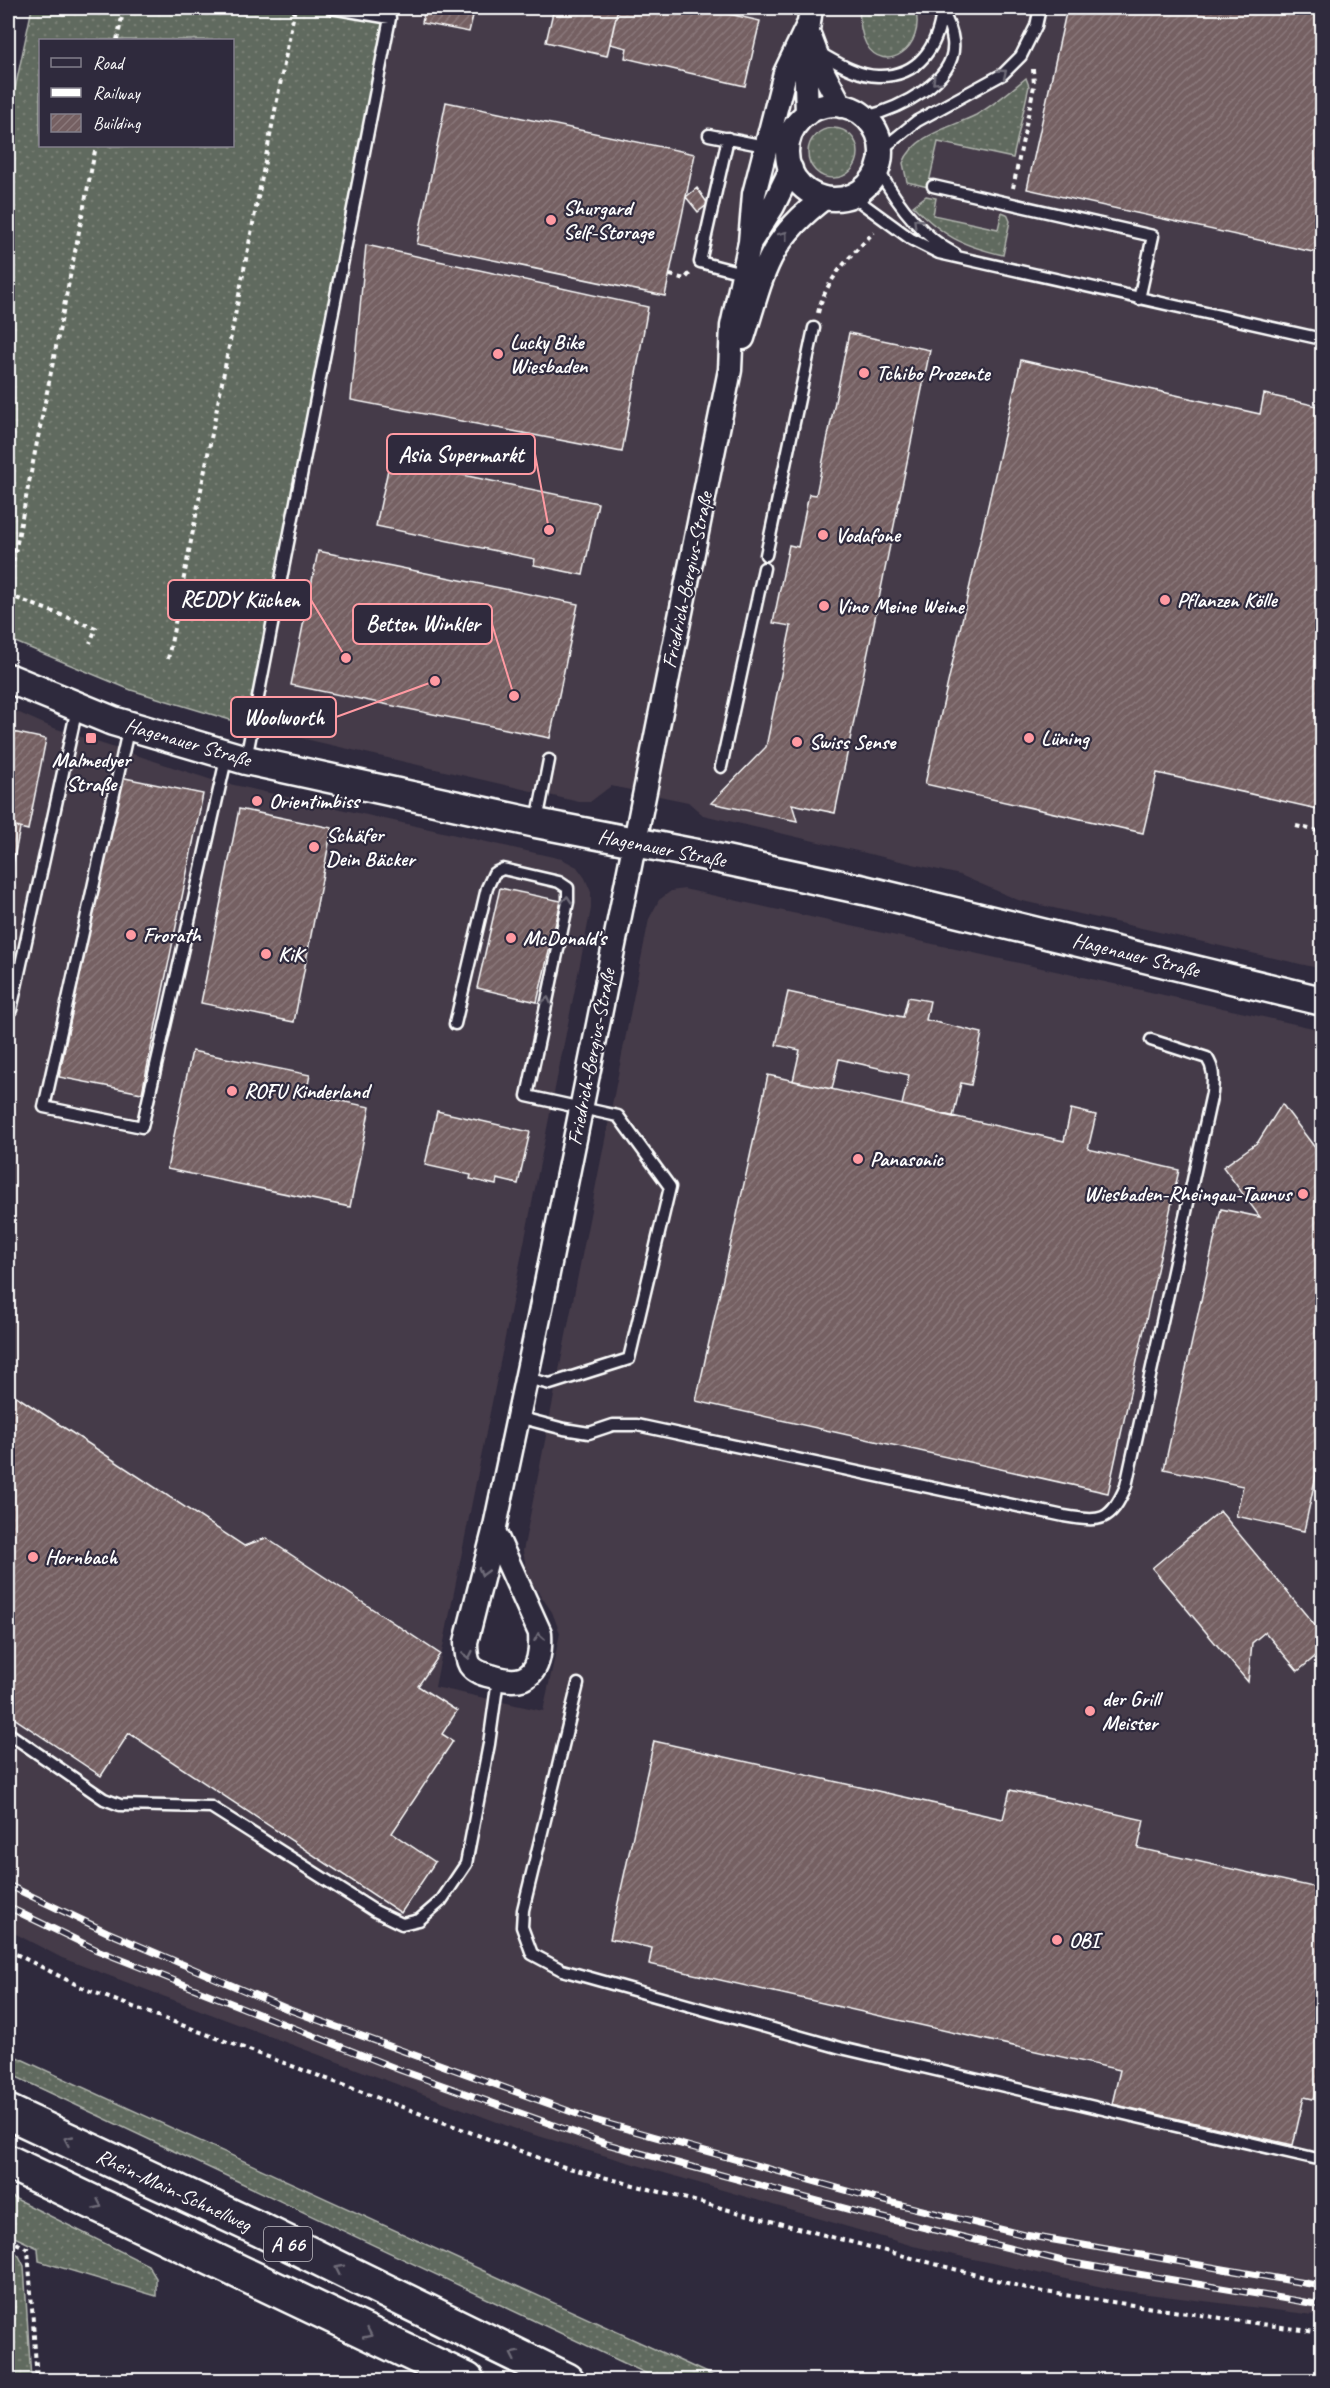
<svg xmlns="http://www.w3.org/2000/svg" width="1330" height="2388" font-family="Caveat,sans-serif">
	<defs>
		<pattern id="grass-dots" width="8" height="8" patternUnits="userSpaceOnUse" patternTransform="scale(1.5)"><rect width="8" height="8" fill="#616a5e"/><path d="M2 2h.1M6 6h.1" fill="none" stroke="#798076" stroke-width="1.8" stroke-linecap="round"/></pattern>
		<pattern id="building-hatch" width="6" height="6" patternUnits="userSpaceOnUse" patternTransform="scale(1.5)"><rect width="6" height="6" fill="#756062"/><path d="M-1 1l2-2M0 6l6-6M5 7l2-2" fill="none" stroke="#8a787a"/></pattern>
	</defs>
	<rect width="100%" height="100%" fill="#2f2a3d"/>
	<filter id="ink" filterUnits="userSpaceOnUse"><feTurbulence type="fractalNoise" baseFrequency=".0167" numOctaves="2"/><feDisplacementMap in="SourceGraphic" scale="12" xChannelSelector="R" yChannelSelector="G"/><feConvolveMatrix kernelMatrix="1 2 1 2 8 2 1 2 1" color-interpolation-filters="sRGB"/></filter>
	<g filter="url(#ink)">
		<path fill="#443a48" d="M394,8H1322V969L1018,900L960,875L703,815L688,802L611,786L590,802H579L257,728Z
			M8,708L51,727L212,780L562,859L577,867L585,878L591,892V909L435,1687L543,1711L560,1633L552,1612L528,1577L523,1551L649,919L659,900L671,891L684,889L1322,1030V2316L1116,2290L913,2246L521,2131L62,1958L8,1930Z"/>
		<path fill="url(#grass-dots)" stroke="#b0b4ae" stroke-width="1.5" fill-rule="evenodd" d="M32,8H394L257,728L131,690L8,639V122ZM40,40H232V146H40Z
			M859,8H915C927,48 884,76 866,44C860,32 860,20 859,8Z
			M1026,78L1029,86L1013,158L938,142L928,187L907,182L903,163C915,134 950,128 976,115C994,105 1010,91 1026,78Z
			M808 153a25 25 0 1 1 50 0a25 25 0 1 1-50 0Z
			M926,196L936,198L933,215L998,229L1002,212L1007,214L1010,221L1003,255C960,245 945,237 913,206Z
			M8,2053L722,2380H660L8,2073Z
			M8,2195L148,2265L156,2278V2296L39,2261L38,2248L8,2234Z
			M8,2245L19,2256L24,2266L31,2380H8Z"/>
		<path fill="url(#building-hatch)" stroke="#fff" stroke-width="1.5" d="M425,8H475L469,32L422,23Z
			M554,8H618L607,56L546,42Z
			M618,8H703L760,21L745,86L625,58L627,48L610,44Z
			M1067,8H1322V254L1027,189Z
			M446,102L695,154L665,296L417,244Z
			M697,188L708,204L698,212L686,197Z
			M366,245L648,307L622,452L351,400Z
			M849,333L930,350L835,813L792,804L797,821L711,803L766,747L791,626L773,623L789,545L798,547L809,494L816,495Z
			M1021,360L1260,414L1264,394L1322,407V810L1157,773L1143,833L925,784Z
			M390,460L598,503L583,575L534,565L535,559L376,526Z
			M318,551L578,604L550,738L291,685Z
			M8,731L46,739L28,830L8,825Z
			M120,777L203,794L142,1093L59,1077Z
			M239,809L332,828L294,1022L201,1003Z
			M8,825L20,828L8,889Z
			M500,888L561,901L537,1002L477,988Z
			M788,992L903,1017L908,997L930,1001L926,1020L982,1033L971,1085L961,1083L953,1117L902,1105L909,1075L839,1059L832,1089L793,1081L800,1050L776,1045Z
			M192,1051L310,1075L306,1094L370,1107L350,1207L167,1169Z
			M768,1075L1064,1141L1071,1109L1096,1115L1088,1149L1179,1170L1108,1493L696,1401Z
			M1282,1104L1322,1157V1448L1304,1531L1236,1516L1243,1486L1164,1469L1221,1209L1260,1217L1223,1167L1258,1142Z
			M437,1111L530,1132L518,1184L497,1179L496,1185L470,1179L471,1175L425,1165Z
			M10,1392L244,1546L266,1538L440,1654L418,1686L457,1711L442,1734L453,1741L392,1833L435,1862L401,1913L129,1733L101,1776L8,1714V1396Z
			M1220,1511L1322,1634V1651L1298,1671L1265,1632L1252,1643L1248,1682L1152,1568Z
			M654,1741L1003,1819L1010,1790L1144,1820L1138,1848L1322,1889V2101L1304,2097L1293,2145L1112,2104L1120,2070L649,1964L652,1948L610,1939Z"/>
		<g fill="none" stroke-linecap="round" stroke-linejoin="round">
			<defs>
				<path id="service" d="M818,52C836,62 857,76 878,76C919,77 938,46 942,11
					M865,117C897,109 958,82 953,41C952,31 947,20 942,11
					M709,135L765,146L788,145
					M728,138L700,262L742,273
					M881,150L917,121L1003,74L1021,56L1036,26L1040,8
					M878,169C896,202 921,236 955,254
					M933,186L1153,236L1139,299
					M852,196L911,239L939,253L1322,339
					M766,555L814,328
					M129,726L44,1107L142,1127L227,755
					M246,759L390,18L331,8
					M721,767L764,568
					M537,821L549,760
					M11,1010L77,708
					M455,1024L487,888L494,873L503,869L559,882L568,888V902L527,1096L618,1116L670,1187L629,1359L550,1384L526,1378
					M518,1417L564,1429L589,1433L613,1425H637L1064,1516C1101,1522 1110,1523 1126,1486L1212,1093C1213,1080 1215,1070 1207,1058L1151,1040
					M578,1684L523,1910L522,1927L532,1954L562,1970L841,2048L1322,2160
					M8,1733L104,1799L120,1805L211,1807L375,1911L402,1924L419,1920L441,1901L466,1864L489,1744L498,1679"/>
				<path id="minor" d="M810,37L824,74L841,106
					M787 152a47 47 0 1 1 94 0a47 47 0 1 1-94 0Z
					M807,114L805,52L811,8
					M752,239L773,206L791,169
					M743,338C764,272 766,242 824,198
					M494,1531L540,1633C542,1670 530,1689 491,1676C483,1674 475,1672 470,1665C466,1658 466,1649 466,1642L494,1531L539,1318L709,473L730,370L732,326L750,242L754,194L785,73L807,27"/>
				<path id="tertiary" d="M8,678L113,721L246,760L536,823L702,855L864,890L1322,1001"/>
				<path id="motorway" d="M8,2112L259,2229L567,2380
					M8,2162L467,2380"/>
			</defs>
			<use href="#service" stroke="#fff" stroke-width="15"/>
			<use href="#minor" stroke="#fff" stroke-width="27"/>
			<use href="#tertiary" stroke="#fff" stroke-width="33"/>
			<use href="#motorway" stroke="#fff" stroke-width="38"/>
			<path stroke="#fff" stroke-width="4" stroke-dasharray="4.5 4.5" stroke-linecap="butt" d="M117,40L124,8
				M1013,188L1034,86L1033,69
				M670,275L685,279L690,273
				M818,313C826,278 851,256 874,232
				M8,588L96,146
				M8,595L96,628L90,643
				M168,659L295,8
				M1296,826L1322,832
				M8,1950L85,1989L561,2166L1038,2291L1322,2333
				M8,2239L28,2249L37,2380"/>
			<use href="#service" stroke="#2f2a3d" stroke-width="10"/>
			<use href="#minor" stroke="#2f2a3d" stroke-width="22"/>
			<use href="#tertiary" stroke="#2f2a3d" stroke-width="28"/>
			<use href="#motorway" stroke="#2f2a3d" stroke-width="33"/>
			<defs>
				<path id="rail" d="M8,1885L107,1932L290,2010L591,2119L877,2199L1025,2235L1322,2286
					M8,1907L97,1950L400,2070L607,2144L851,2210L1067,2262L1322,2305"/>
			</defs>
			<use href="#rail" stroke="#fff" stroke-width="7"/>
			<use href="#rail" stroke="#2f2a3d" stroke-width="4.5" stroke-dasharray="14" stroke-linecap="butt"/>
		</g>
		<defs><path id="oneway-chevron" d="M-2-3.5L2.5 0L-2 3.5" fill="none" stroke-width="1.6" stroke-linecap="round" stroke-linejoin="round" transform="scale(1.5)"/></defs>
		<g stroke="#6d6a77">
			<use href="#oneway-chevron" transform="translate(1003 73) rotate(-39)"/>
			<use href="#oneway-chevron" transform="translate(936 81) rotate(135)"/>
			<use href="#oneway-chevron" transform="translate(917 222) rotate(-134)"/>
			<use href="#oneway-chevron" transform="translate(784 235) rotate(-52)"/>
			<use href="#oneway-chevron" transform="translate(567 900) rotate(-85)"/>
			<use href="#oneway-chevron" transform="translate(547 1001) rotate(-77)"/>
			<use href="#oneway-chevron" transform="translate(483 1572) rotate(105)"/>
			<use href="#oneway-chevron" transform="translate(539 1637) rotate(-100)"/>
			<use href="#oneway-chevron" transform="translate(468 1655) rotate(78)"/>
			<use href="#oneway-chevron" transform="translate(68 2140) rotate(-155)"/>
			<use href="#oneway-chevron" transform="translate(98 2205) rotate(25)"/>
			<use href="#oneway-chevron" transform="translate(339 2269) rotate(-154)"/>
			<use href="#oneway-chevron" transform="translate(368 2334) rotate(25)"/>
			<use href="#oneway-chevron" transform="translate(514 2355) rotate(-154)"/>
		</g>
	</g>
	<g fill="#ff9aa2" stroke="#2f2a3d" stroke-width="2">
		<circle cx="551" cy="220" r="6"/>
		<circle cx="498" cy="354" r="6"/>
		<circle cx="864" cy="373" r="6"/>
		<circle cx="823" cy="535" r="6"/>
		<circle cx="1165" cy="600" r="6"/>
		<circle cx="824" cy="606" r="6"/>
		<rect x="85" y="732" width="12" height="12" rx="3"/>
		<circle cx="1029" cy="738" r="6"/>
		<circle cx="797" cy="742" r="6"/>
		<circle cx="257" cy="801" r="6"/>
		<circle cx="314" cy="847" r="6"/>
		<circle cx="131" cy="935" r="6"/>
		<circle cx="511" cy="938" r="6"/>
		<circle cx="266" cy="954" r="6"/>
		<circle cx="232" cy="1091" r="6"/>
		<circle cx="858" cy="1159" r="6"/>
		<circle cx="1303" cy="1194" r="6"/>
		<circle cx="33" cy="1557" r="6"/>
		<circle cx="1090" cy="1711" r="6"/>
		<circle cx="1057" cy="1940" r="6"/>
	</g>
	<g text-anchor="middle" stroke-width="4.5" stroke-linejoin="round" paint-order="stroke">
		<rect fill="#2f2a3d" stroke="#c1bfc5" stroke-width="1.5" x="264" y="2227" width="48" height="34" rx="4.5"/>
		<g font-size="20" font-weight="bold" fill="#fff">
			<text x="288" y="2251">A 66</text>
		</g>
		<g font-size="21" font-weight="bold" fill="#fff" stroke="#2f2a3d" text-anchor="start">
			<text x="563" y="215">Shurgard<tspan x="563" dy="24">Self-Storage</tspan></text>
			<text x="510" y="349">Lucky Bike<tspan x="510" dy="24">Wiesbaden</tspan></text>
			<text x="876" y="380">Tchibo Prozente</text>
			<text x="835" y="542">Vodafone</text>
			<text x="1177" y="607">Pflanzen Kölle</text>
			<text x="836" y="613">Vino Meine Weine</text>
			<text x="1041" y="745">Lüning</text>
			<text x="809" y="749">Swiss Sense</text>
			<text x="91" y="767" text-anchor="middle">Malmedyer<tspan x="91" dy="24">Straße</tspan></text>
			<text x="269" y="808">Orientimbiss</text>
			<text x="326" y="842">Schäfer<tspan x="326" dy="24">Dein Bäcker</tspan></text>
			<text x="143" y="942">Frorath</text>
			<text x="523" y="945">McDonald's</text>
			<text x="278" y="961">KiK</text>
			<text x="244" y="1098">ROFU Kinderland</text>
			<text x="870" y="1166">Panasonic</text>
			<text x="1291" y="1201" text-anchor="end">Wiesbaden-Rheingau-Taunus</text>
			<text x="45" y="1564">Hornbach</text>
			<text x="1102" y="1706">der Grill<tspan x="1102" dy="24">Meister</tspan></text>
			<text x="1069" y="1947">OBI</text>
		</g>
		<g font-size="21" fill="#fff" stroke="#2f2a3d">
			<text transform="translate(687 580) rotate(-78)" y="7">Friedrich-Bergius-Straße</text>
			<text transform="translate(188 742) rotate(16)" y="7">Hagenauer Straße</text>
			<text transform="translate(662 848) rotate(11)" y="7">Hagenauer Straße</text>
			<text transform="translate(1136 955) rotate(14)" y="7">Hagenauer Straße</text>
			<text transform="translate(591 1057) rotate(-79)" y="7">Friedrich-Bergius-Straße</text>
			<text transform="translate(174 2190) rotate(25)" y="7">Rhein-Main-Schnellweg</text>
		</g>
	</g>
	<path fill="none" stroke="#ff9aa2" stroke-width="2" d="M549 530L535 454M346 658L311 600M514 696L492 624M435 681L336 717"/>
	<g fill="#ff9aa2" stroke="#2f2a3d" stroke-width="2">
		<circle cx="549" cy="530" r="6"/>
		<circle cx="346" cy="658" r="6"/>
		<circle cx="514" cy="696" r="6"/>
		<circle cx="435" cy="681" r="6"/>
	</g>
	<g fill="#2f2a3d" stroke="#ff9aa2" stroke-width="2">
		<rect x="387" y="434" width="148" height="40" rx="6"/>
		<rect x="168" y="580" width="143" height="40" rx="6"/>
		<rect x="353" y="604" width="139" height="40" rx="6"/>
		<rect x="231" y="697" width="105" height="40" rx="6"/>
	</g>
	<g font-size="22" text-anchor="middle" font-weight="bold" fill="#fff">
		<text x="461" y="462">Asia Supermarkt</text>
		<text x="240" y="607">REDDY Küchen</text>
		<text x="423" y="631">Betten Winkler</text>
		<text x="284" y="725">Woolworth</text>
	</g>
	<rect width="1330" height="2388" fill="none" stroke="#2f2a3d" stroke-width="30"/>
	<rect x="15" y="15" width="1300" height="2358" fill="none" stroke="#fff" stroke-width="2" filter="url(#ink)"/>
	<rect x="39" y="39" width="195" height="108" fill="#2f2a3d" stroke="#827f8b" stroke-width="1.5"/>
	<rect x="51" y="58" width="30" height="9" fill="#2f2a3d" stroke="#827f8b" stroke-width="1.5"/>
	<text x="93" y="69" font-size="18" fill="#ffffff">Road</text>
	<rect x="51" y="88" width="30" height="9" fill="#ffffff" stroke="#827f8b" stroke-width="1.5"/>
	<text x="93" y="99" font-size="18" fill="#ffffff">Railway</text>
	<rect x="51" y="114" width="30" height="18" fill="url(#building-hatch)" stroke="#827f8b" stroke-width="1.5"/>
	<text x="93" y="129" font-size="18" fill="#ffffff">Building</text>
</svg>
